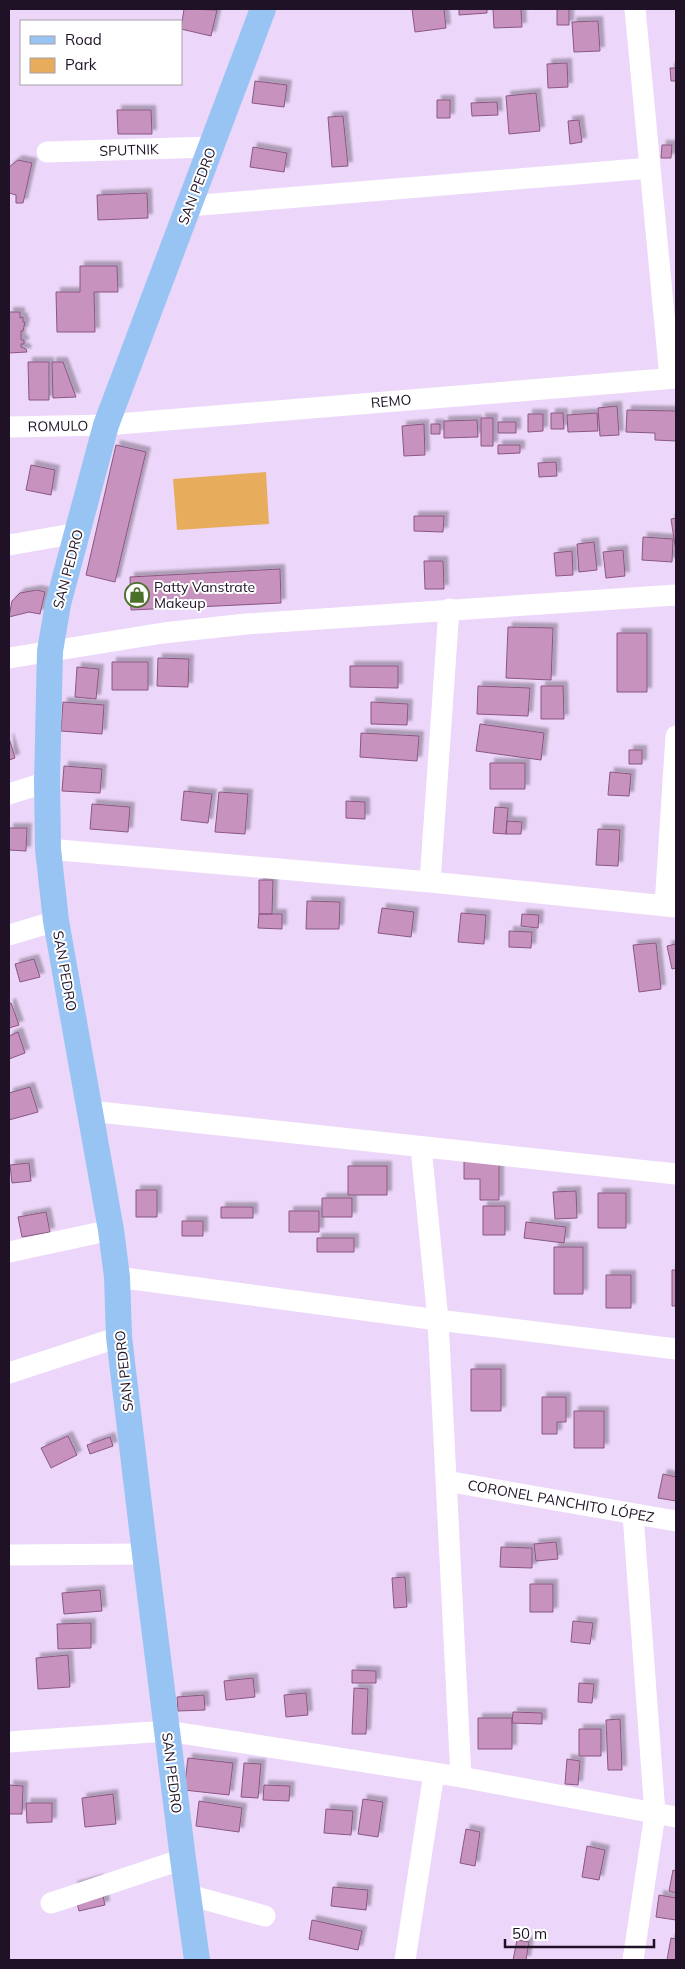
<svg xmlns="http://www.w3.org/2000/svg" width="685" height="1969" font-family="Mulish,sans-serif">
	<defs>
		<filter id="shadow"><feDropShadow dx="4.5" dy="-4.5" stdDeviation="1" flood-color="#0004"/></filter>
	</defs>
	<rect width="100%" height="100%" fill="#ecd6f9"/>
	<path fill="#e7ac5c" d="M266,472L269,524L177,530L173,479Z"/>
	<path fill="#c892bf" stroke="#895781" filter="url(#shadow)" d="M184,9L217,10L211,36L181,29Z
		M412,9H444L446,28L415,32Z
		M459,9H487V13L459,15Z
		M493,9H521L522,27L494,28Z
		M557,9H569V25H557Z
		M598,21L600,51L574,52L572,22Z
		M567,63L568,87L548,88L547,64Z
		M670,68H676V81H671Z
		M255,81L287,85L284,107L252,103Z
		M536,93L540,131L509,134L506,96Z
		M437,100H450V118H437Z
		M497,102L498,115L472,116L471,103Z
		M117,110H151L152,134H118Z
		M343,116L348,166L332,167L328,117Z
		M579,120L582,142L570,144L568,121Z
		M662,145H672L671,158H661Z
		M253,147L287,153L284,172L250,167Z
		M18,160L32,163L23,203H16V195L9,193V167Z
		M147,193L148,218L98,220L97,195Z
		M80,266H117L118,292H94L95,332H57L56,292H80Z
		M9,312H20V318L23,317V322H25L23,331H21V340H24V344H21V347L26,349L27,352L9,353Z
		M28,362H49V400H29Z
		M52,362H63L76,397L53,398Z
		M617,406L619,435L600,436L598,408Z
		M627,410L676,411V441L655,440V433L626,432Z
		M551,413H563L564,429H551Z
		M597,413L598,431L568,432L567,415Z
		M528,414H543V431L528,432Z
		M481,418H493V446H481Z
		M477,420L478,437L444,438V421Z
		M498,422H516V433H498Z
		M424,424L425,455L404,456L402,426Z
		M431,424H440V434H431Z
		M116,445L146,452L115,582L86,575Z
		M498,445H520V453L498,454Z
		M556,462L557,476L539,477L538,463Z
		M31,465L55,470L51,495L26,490Z
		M414,516H444L443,532L414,531Z
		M676,518V552L671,519Z
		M643,537L673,539L672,562L642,560Z
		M594,542L597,570L579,572L577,544Z
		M623,550L625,576L606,578L603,552Z
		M572,551L573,575L556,576L554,553Z
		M424,561H443L444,589H425Z
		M280,569L281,603L131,610L130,577Z
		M37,590L45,592L40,614L29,612L9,617L12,601L20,593Z
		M508,627L553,628L551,680L506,678Z
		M617,633H647V692H617Z
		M158,658L189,659L188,687L157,686Z
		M112,662H148V690H112Z
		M350,666H398V688L350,687Z
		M77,667L99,669L96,699L75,697Z
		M478,686L530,688L528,716L477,714Z
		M541,686H563L564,719H541Z
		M63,702L104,705L102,734L61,731Z
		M371,702L408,704L407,725L371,724Z
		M480,724L544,733L541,760L476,751Z
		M361,733L419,736L417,761L360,757Z
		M9,738L15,758L9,760Z
		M629,750H642V764H629Z
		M490,763H525V789H490Z
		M64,766L102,769L100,793L62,791Z
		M610,772L631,774L629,796L608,795Z
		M184,791L212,794L208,823L181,820Z
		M219,792L248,794L245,834L215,832Z
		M346,801L365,802V819L346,818Z
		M92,804L130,807L128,832L90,829Z
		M495,807L508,808L506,834L493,833Z
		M507,821L522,822L521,834H506Z
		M9,828H27L26,851L9,850Z
		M598,829L620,830L618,866L596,865Z
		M259,880H273L272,914H259Z
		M307,901L340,902L339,929H306Z
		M382,908L414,912L411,937L378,933Z
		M461,913L486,915L484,944L458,942Z
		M259,914H282V929L258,928Z
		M522,914L539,915L538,928L521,926Z
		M509,931L532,932L531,948L509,947Z
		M656,943L661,989L639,992L633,945Z
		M676,944V968L672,969L667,946Z
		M34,959L40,977L20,982L15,964Z
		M11,1003L19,1025L9,1028V1004Z
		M18,1032L25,1053L9,1059V1036Z
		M30,1087L38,1112L9,1120V1093Z
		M464,1161H499V1200H480V1179H464Z
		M29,1163L31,1181L12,1183L10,1165Z
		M348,1166H387V1195H348Z
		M136,1190H157V1217H136Z
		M576,1191L577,1218L555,1219L553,1192Z
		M598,1193H626V1228H598Z
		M322,1198H352V1217H322Z
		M483,1206H505V1235H483Z
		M221,1207H253V1218H221Z
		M289,1211H319V1232H289Z
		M46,1212L50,1232L22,1237L18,1217Z
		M182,1221H203V1236H182Z
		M526,1222L566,1227L564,1243L524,1238Z
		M317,1238H354V1252H317Z
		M554,1247H583V1294H554Z
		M672,1270H676V1306H672Z
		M606,1275H631V1308H606Z
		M471,1369H501V1411H471Z
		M542,1397H566V1422H557V1434H542Z
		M574,1411H604V1448H574Z
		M68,1436L77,1455L51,1468L41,1448Z
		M110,1437L113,1446L90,1454L87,1445Z
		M663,1474L676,1477V1501L658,1498Z
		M556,1542L558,1559L536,1561L534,1544Z
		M501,1547L532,1548V1568L500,1567Z
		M405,1577L407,1607L394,1608L392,1578Z
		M530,1584H553V1612H530Z
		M100,1590L102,1611L64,1614L62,1593Z
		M573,1621L593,1623L590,1644L571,1642Z
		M91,1623V1648L58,1649L57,1624Z
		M68,1655L70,1687L38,1689L36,1658Z
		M352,1670L376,1671V1683H352Z
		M253,1678L255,1697L226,1700L224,1681Z
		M579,1683L594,1684L592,1703L578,1702Z
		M354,1688L368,1689L366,1734H352Z
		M306,1693L308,1715L286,1717L284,1695Z
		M204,1695L205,1710L178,1711L177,1697Z
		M513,1712L542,1713V1724L512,1723Z
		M478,1718H512V1749H478Z
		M620,1719L622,1770H608L606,1720Z
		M579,1729H601V1756H579Z
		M188,1758L233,1763L229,1795L184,1790Z
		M567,1759L580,1761L578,1785L565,1784Z
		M244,1763L261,1764L258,1798L241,1797Z
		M9,1785L23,1786L22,1814H9Z
		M264,1785L290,1786L289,1801L263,1800Z
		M113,1794L116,1824L85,1827L82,1798Z
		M363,1799L383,1802L378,1837L358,1834Z
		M199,1801L242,1808L239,1832L196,1826Z
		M26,1803H52V1822L27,1823Z
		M326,1809L353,1811L351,1835L324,1833Z
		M466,1829L480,1832L475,1866L460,1863Z
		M587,1846L605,1850L599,1880L582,1877Z
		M673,1870L676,1871V1893L669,1891Z
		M99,1879L105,1905L79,1911L73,1886Z
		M333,1887L368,1890L366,1910L331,1906Z
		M659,1895L676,1898V1920L656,1917Z
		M312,1920L362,1931L358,1950L309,1939Z
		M671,1938L676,1939V1960H667Z
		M517,1940L529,1942L526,1960H513Z"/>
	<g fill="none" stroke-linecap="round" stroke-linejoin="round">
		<path stroke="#fff" stroke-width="21" d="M635,9L670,378
			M47,152L211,147
			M189,206L650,168
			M9,427L106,425L676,378
			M9,545L78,533
			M9,658L163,633L246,624L676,595
			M9,794L47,782
			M48,849L430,882L676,907
			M430,882L449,609
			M665,906L676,736
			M9,935L56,921
			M90,1111L676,1174
			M421,1147L438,1320L461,1777
			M9,1252L111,1230
			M117,1277L438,1320L676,1349
			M9,1373L119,1337
			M446,1481L676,1521
			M633,1514L655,1814L633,1960
			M9,1555L145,1554
			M9,1742L167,1731L461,1777L676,1817
			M189,1895L265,1916
			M51,1903L183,1859
			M405,1960L434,1773"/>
		<path stroke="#98c4f4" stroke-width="26" d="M197,1960L183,1859L145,1554L119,1337L117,1277L111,1230L56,921L48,849L47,782L50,651L58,604L106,425L263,9"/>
	</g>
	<defs>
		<symbol id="shop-ring" viewBox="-11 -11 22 22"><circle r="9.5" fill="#fff" stroke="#4b702a" stroke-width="1.5"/><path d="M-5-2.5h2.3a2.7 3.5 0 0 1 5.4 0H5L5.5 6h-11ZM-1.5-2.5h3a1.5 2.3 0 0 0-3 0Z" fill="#4b702a"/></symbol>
	</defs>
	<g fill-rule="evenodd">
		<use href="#shop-ring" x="123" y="581" width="28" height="28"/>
	</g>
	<g text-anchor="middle" stroke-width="4" stroke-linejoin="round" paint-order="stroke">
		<g font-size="14" fill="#1f1226" stroke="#fff">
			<text transform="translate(129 150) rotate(-2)" y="5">SPUTNIK</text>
			<text transform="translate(197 186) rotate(-69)" y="5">SAN PEDRO</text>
			<text transform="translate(391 401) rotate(-5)" y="5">REMO</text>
			<text transform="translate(58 426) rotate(-1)" y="5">ROMULO</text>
			<text transform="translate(68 569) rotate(-75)" y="5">SAN PEDRO</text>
			<text transform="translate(65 971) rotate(80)" y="5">SAN PEDRO</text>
			<text transform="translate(124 1371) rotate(-96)" y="5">SAN PEDRO</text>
			<text transform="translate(561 1501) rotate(10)" y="5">CORONEL PANCHITO LÓPEZ</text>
			<text transform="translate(172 1773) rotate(83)" y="5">SAN PEDRO</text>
		</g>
		<g font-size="14" fill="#1f1226" stroke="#fff" text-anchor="start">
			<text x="154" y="592">Patty Vanstrate<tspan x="154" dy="16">Makeup</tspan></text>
		</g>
	</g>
	<rect width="685" height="1969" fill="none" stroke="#1f1226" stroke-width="20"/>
	<rect x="20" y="20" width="162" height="65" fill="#ffffff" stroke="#a5a0a8"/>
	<rect x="30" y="36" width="25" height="8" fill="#98c4f4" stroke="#a5a0a8"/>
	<text x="65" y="45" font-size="15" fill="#1f1226">Road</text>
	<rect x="30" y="58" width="25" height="15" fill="#e7ac5c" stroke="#a5a0a8"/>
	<text x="65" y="70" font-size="15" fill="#1f1226">Park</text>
	<path d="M505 1939v8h149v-8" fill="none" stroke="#1f1226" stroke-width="2.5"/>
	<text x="512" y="1939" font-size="15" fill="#1f1226" stroke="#ffffff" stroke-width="4" paint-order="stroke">50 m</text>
</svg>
